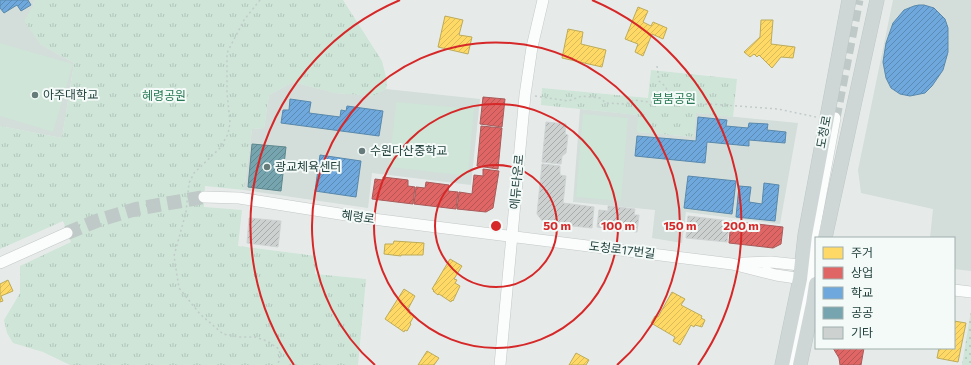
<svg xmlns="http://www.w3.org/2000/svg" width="971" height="365" font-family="Commissioner,'Noto Sans KR',sans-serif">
	<defs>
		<pattern id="grass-dots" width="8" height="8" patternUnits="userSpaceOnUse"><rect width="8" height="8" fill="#cee5d8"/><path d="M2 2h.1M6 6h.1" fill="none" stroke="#b1c6ba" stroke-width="1.8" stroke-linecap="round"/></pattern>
		<pattern id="park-tufts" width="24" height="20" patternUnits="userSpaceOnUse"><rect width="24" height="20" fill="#cee5d8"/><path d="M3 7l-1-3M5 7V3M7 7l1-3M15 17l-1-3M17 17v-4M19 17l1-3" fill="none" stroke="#b1c6ba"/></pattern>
		<pattern id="homes-hatch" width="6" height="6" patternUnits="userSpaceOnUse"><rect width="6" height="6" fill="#ffd966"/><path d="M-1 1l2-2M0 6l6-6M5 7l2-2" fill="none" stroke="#dabb59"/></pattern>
		<pattern id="shops-hatch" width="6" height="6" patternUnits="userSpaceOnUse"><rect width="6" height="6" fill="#e06666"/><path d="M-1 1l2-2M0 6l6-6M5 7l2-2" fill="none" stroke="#b55655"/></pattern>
		<pattern id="schools-hatch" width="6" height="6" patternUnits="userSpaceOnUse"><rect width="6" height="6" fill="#6fa8dc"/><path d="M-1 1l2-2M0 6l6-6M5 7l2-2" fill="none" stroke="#5b8ab4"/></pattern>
		<pattern id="public-hatch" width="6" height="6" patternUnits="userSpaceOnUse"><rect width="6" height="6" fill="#76a5af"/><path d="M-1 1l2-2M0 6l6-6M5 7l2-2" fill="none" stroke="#608890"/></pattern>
		<pattern id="building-hatch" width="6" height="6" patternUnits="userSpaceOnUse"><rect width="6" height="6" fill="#cdd2d1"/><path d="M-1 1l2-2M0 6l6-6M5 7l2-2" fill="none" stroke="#a6acab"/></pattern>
	</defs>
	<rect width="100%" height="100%" fill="#e6ebea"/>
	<path fill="#d3ddda" d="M0,0H34L33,6L40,44L74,63L62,138L0,126Z
		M893,0H971V271L954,269V238H930L933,209L861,193L858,170Z
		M293,82L335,93L372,96L386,89L480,99L471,185L372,173L368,208L244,190L252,129L264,128L269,95Z
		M580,109L639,115L637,132L693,137L696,113L798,123L780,224L686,212L682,243L652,238L655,210L573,202Z"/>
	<path fill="url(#grass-dots)" d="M971,310V365H962Z"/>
	<path fill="url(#park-tufts)" d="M34,0H343L382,61L387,81L386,89L373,96L334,93L293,82L269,95L264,128L252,129L244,190L205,186L204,207L242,210L238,246L316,256L315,274L366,279L358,365H70L43,352L13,343L7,333L4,320L20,293V266L71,242L63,221L0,249V126L62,138L74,63L40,44L24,21L33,6Z
		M651,70L737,79L733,117L696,113L694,137L637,132L638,115L541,105L542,88L648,98Z"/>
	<path fill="#cee5d8" d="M0,43L73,64L53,132L0,116Z
		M396,102L474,109L468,176L389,167Z
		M583,114L628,118L621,201L576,197Z"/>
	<path fill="url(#homes-hatch)" stroke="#bdab5a" d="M638,7L648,11L643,22L651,26L653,22L667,28L663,39L652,34L643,56L635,52L638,44L625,39Z
		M445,16L463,20L459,35L472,37L468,54L438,47Z
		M761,20H773L771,44L795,47L793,58L781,57L772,68L759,55L757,57L754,54L750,57L744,52L760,37Z
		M568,29L583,32L581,44L606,50L602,67L562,58Z
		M394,241L424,243L423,255H401V256L384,254L385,244H393Z
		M450,259L462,266L454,279L457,280L455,283L460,286L453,301L452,300L451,302L439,294L438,295L433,291L434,290L432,289Z
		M8,280L13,291L1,296L3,301L0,302V284Z
		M404,289L415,296L408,309L410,310L409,313L414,316L410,323L411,324L407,331L405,330L404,332L385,319Z
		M672,292L685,299L681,305L702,316L701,318L705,320L702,327L695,325L694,327L691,325L680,345L673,341L675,337L651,323L655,316L658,317Z
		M954,321L966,323L958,362L937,358L939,348H954Z
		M427,351L439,358L434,365H418Z
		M576,353L589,360L586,365H569Z"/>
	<path fill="url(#shops-hatch)" stroke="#a75b5a" d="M483,97L505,99L502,127L480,124Z
		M481,126L502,128L498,169L477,166Z
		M483,169L499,171L493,208L486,212L457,209L459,192L472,194L474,175L483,176Z
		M383,177L408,180V186L415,187L413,204L372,199L375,179L383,180Z
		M426,182L449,185L448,191L458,192L456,209L414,204L416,187L425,188Z
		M731,221L783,227L781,244L773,248L729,243Z
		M833,348H864L861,365H840L839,358Z"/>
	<path fill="url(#schools-hatch)" stroke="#5889ac" d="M0,0H28L31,5L21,11L17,5L4,13L0,8Z
		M919,5H924L934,8L945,19L948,28V52L943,70L932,86L925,93L910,96L900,94L891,88L886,78L883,62L886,43L893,23L904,10L914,6Z
		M290,99L311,102L309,113L340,117L341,110L346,111L347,106L383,111L379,136L281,123L283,110H289Z
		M698,117L727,120L726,126L748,128L749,123L768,124L767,130L786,132L785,143L749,140V146L707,142L705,163L635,156L637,136L696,141Z
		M320,155L361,161L356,197L315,191Z
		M688,176L736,181L732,214L684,208Z
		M764,183L779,185L775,221L736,217L739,186L751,187L749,202L762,204Z"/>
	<path fill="url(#public-hatch)" stroke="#5d878d" d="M252,144L286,147L281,191L248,187Z"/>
	<path fill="url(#building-hatch)" stroke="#ced4d3" d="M546,122L566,124L565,134L568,135L566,153L562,156L561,164L542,162Z
		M542,164L560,166V175L566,176L563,203L594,207L592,228L544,223L537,214Z
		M608,206L635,209L634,215H639L637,232L597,227L599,210L608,211Z
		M688,216L730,221L727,242L686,238Z
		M249,218L281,221L278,247L247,243Z"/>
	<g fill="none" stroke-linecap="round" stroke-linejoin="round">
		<path stroke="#bfc9c7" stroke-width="11" stroke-dasharray="11 5.5" stroke-linecap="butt" d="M835,118L858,0"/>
		<path stroke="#bfc9c7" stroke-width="14" stroke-dasharray="14 7" stroke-linecap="butt" d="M67,233L99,220L136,209L204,197"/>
		<defs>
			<path id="minor" d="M204,197L239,198L365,218L732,264L776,275L816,281
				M806,256L813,237L835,118
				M0,263L67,233
				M743,263L771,262L809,266
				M954,290L971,292
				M500,365L525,95L532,47L543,0
				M792,365L804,302L816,253"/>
			<path id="major" d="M825,238L877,0
				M782,365L800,279L805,235L849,0
				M800,365L813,304L816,284"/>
		</defs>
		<use href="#minor" stroke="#c3c8c7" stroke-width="12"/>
		<use href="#major" stroke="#bdc7c6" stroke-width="15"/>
		<path stroke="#c2cbca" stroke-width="1.5" stroke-dasharray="2 3" stroke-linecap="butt" d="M260,0L244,20L227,53V92L230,123L228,134L220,148L194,173L189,183L186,212L174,256L179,288L200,314L223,334L239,337H255L267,341L279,349L280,354L279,361L277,365
			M657,66L659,81L666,87L670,103
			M535,96L568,101L582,96L600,98L606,103L626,104L634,100L656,103L679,102L688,105L710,104L778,109L816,117"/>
		<use href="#minor" stroke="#fbfcfc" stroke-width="11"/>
		<use href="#major" stroke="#ced7d6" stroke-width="14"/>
	</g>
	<g fill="none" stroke="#d62828" stroke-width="2">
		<circle cx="496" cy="226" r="61"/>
		<circle cx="496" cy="226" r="122"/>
		<path d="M375 365A184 184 0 1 1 617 365"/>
		<path d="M294 365A245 245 0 0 1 400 0M592 0A245 245 0 0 1 698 365"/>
	</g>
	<g fill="#677c7a" stroke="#f4faf8" stroke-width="1.5">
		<circle cx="35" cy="95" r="4"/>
		<circle cx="362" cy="151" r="4"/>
		<circle cx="267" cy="167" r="4"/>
	</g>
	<g text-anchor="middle" stroke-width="4" stroke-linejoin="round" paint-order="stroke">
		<g font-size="12" fill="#22413d" stroke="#f4faf8" text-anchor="start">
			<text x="43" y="99">아주대학교</text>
			<text x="370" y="155">수원다산중학교</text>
			<text x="275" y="171">광교체육센터</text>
		</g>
		<g font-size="12" fill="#297a54" stroke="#f4faf8">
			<text x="164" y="100">혜령공원</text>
			<text x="674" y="103">붐붐공원</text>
		</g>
		<g font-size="12" fill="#22413d" stroke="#f4faf8">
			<text transform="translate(824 132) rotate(-79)" y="4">도청로</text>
			<text transform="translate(517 182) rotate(-85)" y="4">에듀타운로</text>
			<text transform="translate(358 217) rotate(8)" y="4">혜령로</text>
			<text transform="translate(622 250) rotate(7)" y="4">도청로17번길</text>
		</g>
	</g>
	<circle cx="496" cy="226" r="6" fill="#d62828" stroke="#f4faf8" stroke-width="2"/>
	<g font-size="12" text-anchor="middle" font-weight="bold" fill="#d62828" stroke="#f4faf8" stroke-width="4" stroke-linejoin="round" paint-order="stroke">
		<text x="557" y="230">50 m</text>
		<text x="618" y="230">100 m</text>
		<text x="680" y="230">150 m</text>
		<text x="741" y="230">200 m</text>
	</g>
	<rect x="815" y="237" width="140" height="112" fill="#f4faf8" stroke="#a0b0ad"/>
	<rect x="823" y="247" width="20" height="12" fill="#ffd966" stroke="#a0b0ad"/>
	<text x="851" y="257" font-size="12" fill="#22413d">주거</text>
	<rect x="823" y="267" width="20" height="12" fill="#e06666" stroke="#a0b0ad"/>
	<text x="851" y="277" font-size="12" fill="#22413d">상업</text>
	<rect x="823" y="287" width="20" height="12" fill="#6fa8dc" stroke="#a0b0ad"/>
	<text x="851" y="297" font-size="12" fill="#22413d">학교</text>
	<rect x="823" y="307" width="20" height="12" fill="#76a5af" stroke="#a0b0ad"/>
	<text x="851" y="317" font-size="12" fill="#22413d">공공</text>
	<rect x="823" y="327" width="20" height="12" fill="#cdd2d1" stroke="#a0b0ad"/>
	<text x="851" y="337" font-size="12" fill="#22413d">기타</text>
</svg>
